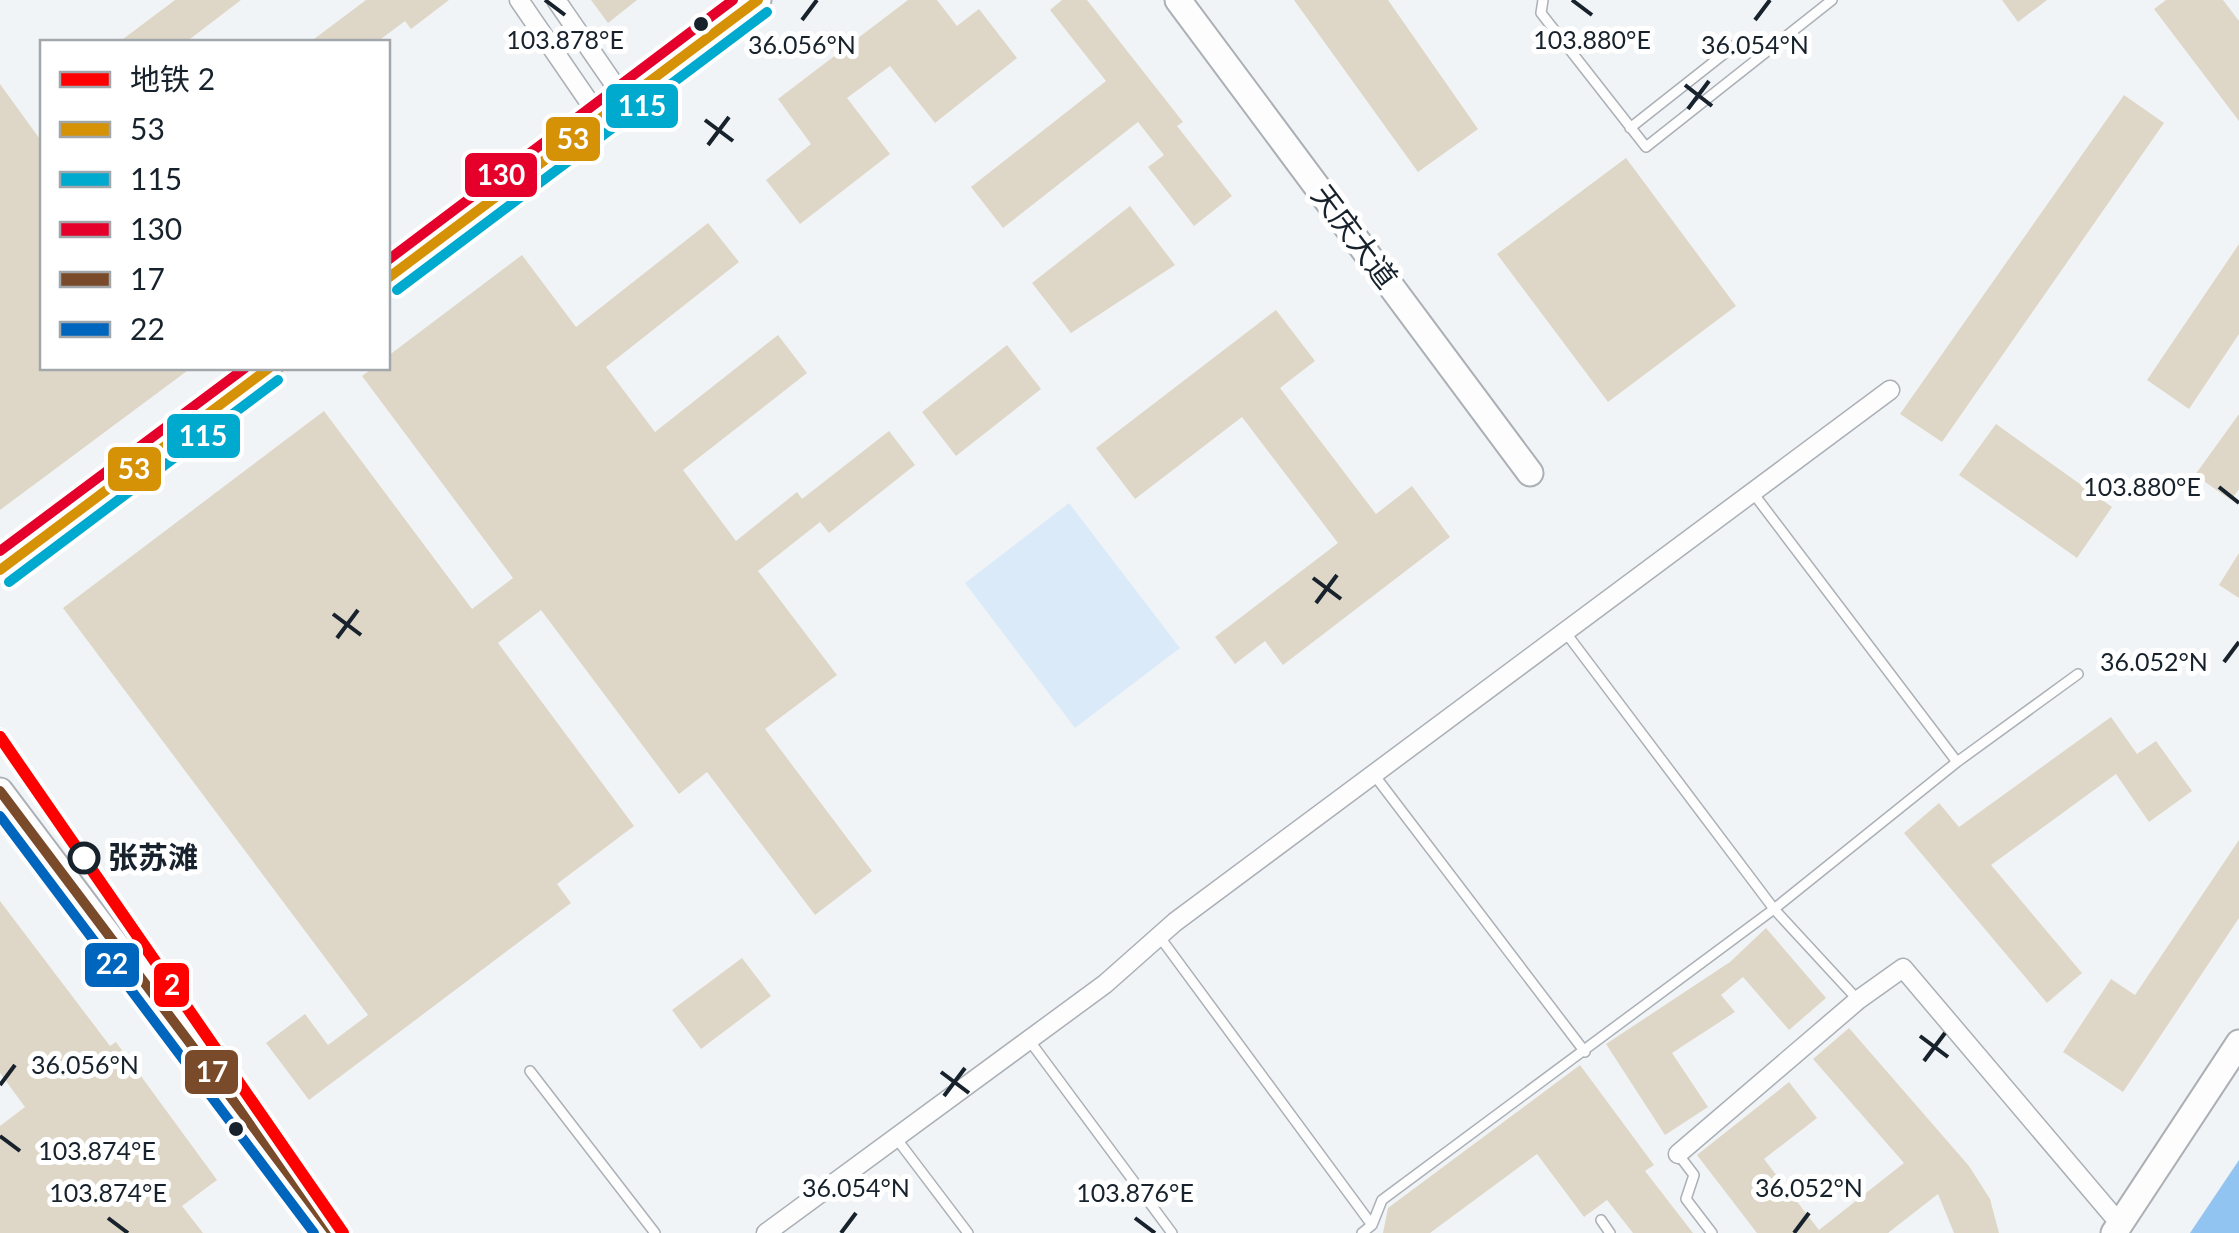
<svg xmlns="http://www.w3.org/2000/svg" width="2239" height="1233" font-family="Lato,'Noto Sans SC',sans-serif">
	<rect width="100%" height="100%" fill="#f1f4f6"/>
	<path fill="#daeaf9" d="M1069,503L1180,648L1075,728L965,583Z"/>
	<path fill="#92c4f2" d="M2239,1160V1233H2190Z"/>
	<path fill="#ded7c7" d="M175,0H241L186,42H119Z
		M366,0H449L411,29L405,21L377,42H310Z
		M591,0H637L608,23Z
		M908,0H937L957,26L979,9L1017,58L935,123L890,66L847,98L890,154L800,224L766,180L811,144L778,99Z
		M1062,0H1087L1183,122L1177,126L1232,196L1194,226L1148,167L1164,155L1138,122L1003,228L971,187L1106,81L1050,10Z
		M1294,0H1388L1478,129L1418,172Z
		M2002,0H2047L2018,22Z
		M2166,0H2223L2239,21V121L2154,9Z
		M0,84L42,142V368H191L0,510Z
		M2124,95L2164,123L1942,442L1900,414Z
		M1626,158L1736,306L1608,402L1497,254Z
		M1130,206L1175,265L1071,333L1032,283Z
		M708,223L739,262L606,367L655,432L778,335L807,373L683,470L736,541L797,492L802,499L889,431L915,465L829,533L820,522L758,571L837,675L765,729L872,871L815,915L707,772L679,794L541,610L498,643L634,826L557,884L571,903L309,1100L266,1043L305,1014L328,1045L368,1015L63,608L324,411L472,609L513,578L362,376L373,368H388V356L522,255L576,327Z
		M2239,244V334L2189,409L2147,380Z
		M1276,310L1315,361L1280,388L1376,514L1412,486L1450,537L1283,665L1265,641L1235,664L1215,637L1338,543L1242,417L1135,499L1096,448Z
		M1007,345L1041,389L956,456L922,412Z
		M2239,414V489L2231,500L2195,475Z
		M1996,424L2112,507L2077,558L1959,475Z
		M2239,553V598L2219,585Z
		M2111,717L2137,754L2156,741L2192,791L2149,822L2116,774L1991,865L2082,973L2047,1003L1904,833L1939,803L1959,827Z
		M2239,840V918L2123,1092L2063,1052L2111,979L2135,995Z
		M0,901L110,1046L116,1042L217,1180L182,1206L203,1233H0V1126L25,1107L0,1073Z
		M1766,928L1826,998L1789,1030L1743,977L1721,995L1735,1012L1672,1053L1708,1107L1665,1135L1606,1044L1730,962Z
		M742,958L771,996L701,1049L672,1010Z
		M1849,1028L1969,1166L1990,1199L1999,1233H1954L1938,1194L1888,1233H1757L1697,1155L1789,1082L1817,1118L1764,1159L1819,1230L1904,1163L1813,1059Z
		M1580,1065L1654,1165L1645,1171L1693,1233H1633L1607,1200L1584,1217L1537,1154L1430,1233H1383L1388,1208Z"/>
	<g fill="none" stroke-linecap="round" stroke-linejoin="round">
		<defs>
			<path id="lane" d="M1543,0L1541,13L1646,147L1832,0
				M1630,128L1739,42
				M1753,493L1957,762
				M1566,633L1774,909L1957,762L2078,674
				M1375,776L1585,1052
				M1159,936L1372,1225
				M1029,1040L1172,1233
				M530,1071L655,1233
				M896,1138L968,1233
				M1678,1154L1694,1175L1686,1199L1712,1233
				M1601,1220L1610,1233
				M1362,1233L1372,1225L1382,1200L1774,909L1858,1000"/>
			<path id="street" d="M519,0L600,118
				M556,0L625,100
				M1678,1154L1858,1000L1903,968L2120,1224
				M766,1233L1105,984L1175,922L1890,390"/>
			<path id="secondary" d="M1178,0L1530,473
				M388,278L758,0
				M0,570L269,368
				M0,791L333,1233
				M2114,1233L2239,1043"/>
		</defs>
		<use href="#lane" stroke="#aab0b6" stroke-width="12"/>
		<use href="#street" stroke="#aab0b6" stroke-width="21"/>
		<use href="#secondary" stroke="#aab0b6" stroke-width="29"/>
		<use href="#lane" stroke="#fdfdfe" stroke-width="9"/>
		<use href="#street" stroke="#fdfdfe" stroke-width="18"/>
		<use href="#secondary" stroke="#fdfdfe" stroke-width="25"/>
		<defs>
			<path id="bus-1" d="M388,278L758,0
				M0,570L269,368"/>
			<path id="bus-2" d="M397,290L767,12
				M9,582L278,380"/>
			<path id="bus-3" d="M388,260L733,0
				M0,551L245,368"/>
			<path id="bus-4" d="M0,791L333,1233"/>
			<path id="bus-5" d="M0,816L314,1233"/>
		</defs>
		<use href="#bus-1" stroke="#fff" stroke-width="18"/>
		<use href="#bus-2" stroke="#fff" stroke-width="18"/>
		<use href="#bus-3" stroke="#fff" stroke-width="18"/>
		<use href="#bus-4" stroke="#fff" stroke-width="18"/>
		<use href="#bus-5" stroke="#fff" stroke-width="18"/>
		<use href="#bus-1" stroke="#d59207" stroke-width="10"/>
		<use href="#bus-2" stroke="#00a9ce" stroke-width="10"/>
		<use href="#bus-3" stroke="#e4002b" stroke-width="10"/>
		<use href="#bus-4" stroke="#7a4b2a" stroke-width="10"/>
		<use href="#bus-5" stroke="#0065bd" stroke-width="10"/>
		<defs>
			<path id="metro-1" d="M0,737L343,1233"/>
		</defs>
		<use href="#metro-1" stroke="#fff" stroke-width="20"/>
		<use href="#metro-1" stroke="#f00" stroke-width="12"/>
	</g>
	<path fill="none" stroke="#17222c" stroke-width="4" d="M545,0L565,15M1572,0L1592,15M802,20L817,0M1755,20L1770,0M1685,85L1712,106M1688,109L1709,81M705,120L733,141M708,145L729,117M2219,487L2239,503M1313,578L1341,599M1316,603L1337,575M333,614L361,635M337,638L358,610M2224,662L2239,642M1920,1036L1948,1057M1924,1061L1945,1033M941,1072L969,1093M0,1085L15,1065M944,1096L965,1068M0,1136L20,1151M108,1218L128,1233M1135,1218L1155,1233M841,1233L856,1213M1794,1233L1809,1213"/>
	<g fill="#17222c" stroke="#fff" stroke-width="4">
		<circle cx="701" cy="24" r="9"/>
		<circle cx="236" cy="1129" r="9"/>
	</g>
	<circle fill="#fff" stroke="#17222c" stroke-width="5" cx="84" cy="858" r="14"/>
	<g text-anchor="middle" stroke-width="10" stroke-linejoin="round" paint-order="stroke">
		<g font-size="30" fill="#17222c" stroke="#fff">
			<text transform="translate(1354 237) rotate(53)" y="10">天庆大道</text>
		</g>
		<g font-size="30" font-weight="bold" fill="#17222c" stroke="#fff" text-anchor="start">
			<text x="108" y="868">张苏滩</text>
		</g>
	</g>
	<g font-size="25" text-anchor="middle" fill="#17222c" stroke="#fff" stroke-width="10" stroke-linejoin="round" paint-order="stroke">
		<text x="565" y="49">103.878°E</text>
		<text x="1592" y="49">103.880°E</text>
		<text x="802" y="54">36.056°N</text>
		<text x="1755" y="54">36.054°N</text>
		<text x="2142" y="496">103.880°E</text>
		<text x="2154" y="671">36.052°N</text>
		<text x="85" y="1074">36.056°N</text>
		<text x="97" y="1160">103.874°E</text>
		<text x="856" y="1197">36.054°N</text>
		<text x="1809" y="1197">36.052°N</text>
		<text x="108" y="1202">103.874°E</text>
		<text x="1135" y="1202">103.876°E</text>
	</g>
	<g stroke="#fff" stroke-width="4">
		<rect x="604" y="82" width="76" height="48" rx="10" fill="#00a9ce"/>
		<rect x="544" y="115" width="58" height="48" rx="10" fill="#d59207"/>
		<rect x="463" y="151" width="76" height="48" rx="10" fill="#e4002b"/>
		<rect x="165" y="412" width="77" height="48" rx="10" fill="#00a9ce"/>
		<rect x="106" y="445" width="57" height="48" rx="10" fill="#d59207"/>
		<rect x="83" y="941" width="58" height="48" rx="10" fill="#0065bd"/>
		<rect x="152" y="961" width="39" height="48" rx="10" fill="#f00"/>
		<rect x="183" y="1048" width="57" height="48" rx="10" fill="#7a4b2a"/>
	</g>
	<g font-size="28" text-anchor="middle" font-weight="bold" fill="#fff">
		<text x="642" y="116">115</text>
		<text x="573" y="149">53</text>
		<text x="501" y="185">130</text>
		<text x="203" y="446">115</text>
		<text x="134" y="479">53</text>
		<text x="112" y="974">22</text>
		<text x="172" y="995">2</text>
		<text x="212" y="1082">17</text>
	</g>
	<rect x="40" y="40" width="350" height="330" fill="#ffffff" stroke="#a2a7ab" stroke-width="2.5"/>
	<rect x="60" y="72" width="50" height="15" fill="#ff0000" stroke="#a2a7ab" stroke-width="2.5"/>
	<text x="130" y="90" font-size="30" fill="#17222c">地铁 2</text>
	<rect x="60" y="122" width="50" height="15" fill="#d59207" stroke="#a2a7ab" stroke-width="2.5"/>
	<text x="130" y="140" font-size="30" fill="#17222c">53</text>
	<rect x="60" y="172" width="50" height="15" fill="#00a9ce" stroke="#a2a7ab" stroke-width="2.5"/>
	<text x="130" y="190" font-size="30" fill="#17222c">115</text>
	<rect x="60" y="222" width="50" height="15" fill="#e4002b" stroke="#a2a7ab" stroke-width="2.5"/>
	<text x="130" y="240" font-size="30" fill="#17222c">130</text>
	<rect x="60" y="272" width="50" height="15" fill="#7a4b2a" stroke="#a2a7ab" stroke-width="2.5"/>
	<text x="130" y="290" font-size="30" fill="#17222c">17</text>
	<rect x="60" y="322" width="50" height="15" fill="#0065bd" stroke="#a2a7ab" stroke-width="2.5"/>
	<text x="130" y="340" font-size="30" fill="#17222c">22</text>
</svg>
